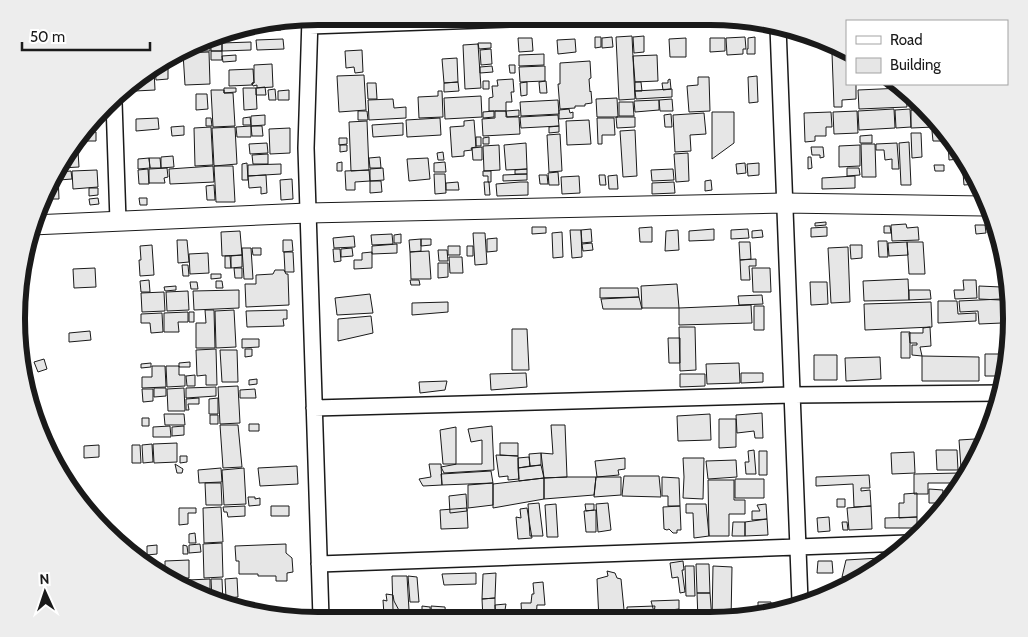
<svg xmlns="http://www.w3.org/2000/svg" width="1028" height="637" font-family="Cabin,sans-serif">
	<rect width="100%" height="100%" fill="#fff"/>
	<path fill="#e6e6e6" stroke="#1a1a1a" d="M281,22V30L256,32V27Z
		M230,31V40L223,41L222,32Z
		M632,36L635,99L619,100L616,37Z
		M644,36V52L634,53L633,37Z
		M595,37H601V47L595,48Z
		M612,37L613,47L602,48V38Z
		M745,37L746,49H743V54L727,55L726,38Z
		M755,37V54H747V49H748V38Z
		M210,38V51H188V49Z
		M518,38H532L533,51L519,52Z
		M686,38V57H670L669,39Z
		M710,38H725V51L710,52Z
		M211,39H222V51H211Z
		M283,39L284,49L257,50L256,40Z
		M575,39L576,52L558,54L557,40Z
		M251,42V50L222,51V43Z
		M478,43H491V48L479,49Z
		M478,44L481,88L465,89L463,45Z
		M491,49L492,64L481,65L480,50Z
		M362,50L363,72L355,73L354,67L346,68L345,51Z
		M211,51H222V60H211Z
		M182,52V61H174V56Z
		M209,52L210,84L185,85L183,53Z
		M832,53H847V84H856V99L842,100V107H834Z
		M544,54V65L519,66V55Z
		M236,55V61L223,62L222,56Z
		M657,55L658,81L635,82L633,56Z
		M457,58L458,82L444,83L442,59Z
		M590,61L591,78L589,79L590,92L591,91L592,103L585,104V106H575V108L560,109L558,84H560V63Z
		M272,64L273,87L257,88V85L253,86L252,83H254V65Z
		M509,65H515V73H510Z
		M492,66L493,72L480,73V67Z
		M545,66V81L520,82L519,67Z
		M155,68H168V79L156,80Z
		M253,69L254,83H252V85L229,86V70Z
		M147,70H154L155,90L135,91V82Z
		M364,75L366,110L339,112L337,76Z
		M757,76L758,102L749,103L748,77Z
		M698,77H709L710,111L689,112L687,86L698,85Z
		M513,79L514,92H511L512,102H506V111H489V98L493,97L492,86H498L497,80Z
		M670,79L671,89L663,90L662,83H668V80Z
		M483,81H489V89H483Z
		M546,81L547,93H540L539,82Z
		M458,82L459,91L444,92V83Z
		M527,82V95L521,96L520,83Z
		M635,82H641L642,91H635Z
		M367,83H376L377,99H368Z
		M265,87L266,95H256V88Z
		M224,88H236V92L224,93Z
		M243,88H256L257,109L244,110Z
		M902,88L906,93L907,107L859,109L858,90Z
		M275,89L276,100H269L268,90Z
		M672,89V97L636,99L635,91Z
		M211,90H224V93H233L235,126L213,127Z
		M289,90V100H278V91Z
		M438,91H442L443,117L419,118L418,97L438,96Z
		M196,94H207L208,109L196,110Z
		M481,96L482,117L445,119L444,98Z
		M617,98L618,117H597L596,99Z
		M910,98L919,108L911,109Z
		M393,99L394,108L406,107V118L369,120L368,100Z
		M672,99L673,111H660L659,100Z
		M558,100L559,114L521,116L520,102Z
		M659,100V110L635,112L634,101Z
		M619,102H633L634,116H619Z
		M569,109L570,113L573,112V118L559,119V110Z
		M894,109L895,128L859,130L858,111Z
		M910,109L911,127L896,128L895,110Z
		M519,110V116L507,117L506,111Z
		M911,110H921L934,125V127L911,128Z
		M358,111H367L368,120H358Z
		M494,111V117L483,118V112Z
		M495,111H506V117H519L520,134L483,136L482,119L495,118Z
		M857,111L858,133L834,134L833,112Z
		M712,112H734V143L712,159Z
		M831,112L832,127H826V136H815V141L805,142L804,113Z
		M704,113L706,134L690,135L691,151L675,152L673,115Z
		M671,114L672,127H665L664,115Z
		M265,115V125L251,126V116Z
		M558,115L559,126L521,128L520,117Z
		M250,117L251,125H243V118Z
		M616,117H635V127L617,128Z
		M158,118L159,129L136,131V119Z
		M206,118H211L212,126H206Z
		M440,118L441,135L407,137L406,120Z
		M597,118H614L615,135H602V144H598Z
		M95,120V130L82,131Z
		M474,120L476,147L471,148L472,150L464,151V156L452,157L450,127L464,126V121Z
		M589,120L591,144L567,145L566,121Z
		M367,121L369,170L351,171L349,122Z
		M403,123V135L373,137L372,125Z
		M184,126V135L172,136L171,127Z
		M251,126H262L263,136H252Z
		M251,126V137H237L236,127Z
		M559,126V132L549,133V127Z
		M211,127L213,165L195,166L194,128Z
		M235,127L237,164L214,166L212,128Z
		M290,128V153L270,154L269,129Z
		M635,130L637,176L623,177L620,131Z
		M932,131H939L941,133V141H933Z
		M82,132H84V139H76Z
		M86,132H96V141H86Z
		M911,133H921L922,157L912,158Z
		M560,134L562,171L549,172L547,135Z
		M872,135V143H860V136Z
		M476,137H481V146H476Z
		M489,137V144H483V138Z
		M339,138H347V144L339,145Z
		M948,140L959,154V159L949,160Z
		M909,142L911,185H901L899,143Z
		M267,143L268,153L250,154L249,144Z
		M526,143L527,169L506,170L504,145Z
		M897,143L899,169H892V159L885,160L884,150H876V144Z
		M861,144H875L876,177H862Z
		M340,145H347V151L340,152Z
		M499,145L500,170L484,171L483,146Z
		M860,145V166L839,167V146Z
		M482,147V160H473L472,148Z
		M811,147H823L824,157L820,158V155H812Z
		M70,151H78L79,167L61,168Z
		M443,152L444,160H438L437,153Z
		M688,153L689,181L676,182L674,154Z
		M268,154V164H253L252,155Z
		M173,156L174,167L161,168V157Z
		M380,157L381,168H370L369,158Z
		M808,157H811L812,168L808,169Z
		M149,158H160L161,168H150Z
		M149,158L150,168L138,169V159Z
		M428,158L430,179L409,181L407,159Z
		M342,162V171H337V163Z
		M445,162L446,172H434V163Z
		M247,163L248,180H242V164Z
		M745,163L746,173L737,174L736,164Z
		M759,163V175L748,176L747,164Z
		M281,164V174L248,176V165Z
		M934,165H944V171H935Z
		M213,166L214,182L170,184L169,169Z
		M214,166H233L235,202H216Z
		M167,168L168,177L164,178L165,183H149V169Z
		M383,168L384,180L370,181V169Z
		M847,168H859L860,175L847,176Z
		M148,169L149,184H139L138,170Z
		M527,169V174H515V170Z
		M673,169L674,180L652,181L651,170Z
		M97,170L98,187L73,189L72,171Z
		M369,170L370,181L355,182V190H346L345,171Z
		M71,171L72,179L59,180V172Z
		M483,171H491V182H488V176H483Z
		M558,172L559,185H549L548,173Z
		M963,173H973L977,184L964,185Z
		M434,174H445L446,193L435,194Z
		M527,174V180L503,181V175Z
		M57,175H58L59,199H44Z
		M266,175L267,193L261,194V187L249,188L248,176Z
		M539,175H547L548,184H540Z
		M599,175H605L606,185H600Z
		M617,175L618,189H609L608,176Z
		M579,176L580,193L562,194L561,177Z
		M855,176V188L822,189V178Z
		M292,179L293,199L281,200L280,180Z
		M711,180L712,190L705,191V181Z
		M370,181H381L382,192L370,193Z
		M458,182L459,190H446V183Z
		M484,182H489L490,195H485Z
		M520,182H528V195L497,196L496,184Z
		M674,182L675,193L652,194V183Z
		M214,185L215,200H207L206,186Z
		M89,188H98V195L89,196Z
		M98,198L99,204L90,205L89,199Z
		M139,198H147V205H140Z
		M826,222V225L815,226V223Z
		M906,224L907,228L918,227L919,240L892,241L891,225Z
		M975,225H985L986,233L976,234Z
		M884,226H890L891,233H884Z
		M532,227H546V233L532,234Z
		M652,227V242H640L639,228Z
		M827,227V236L811,237V228Z
		M591,229L592,242L582,243L581,230Z
		M714,229V240L689,241V231Z
		M748,229L749,238L731,239V230Z
		M570,230H581L582,257L572,258Z
		M678,230L679,250L665,251L666,231Z
		M762,230L763,237L752,238V231Z
		M240,231L242,255L222,256L221,232Z
		M562,232L563,257L553,258L552,233Z
		M473,233H485L487,264L475,265Z
		M392,234L393,244L372,245L371,235Z
		M401,234V243H394V235Z
		M354,236L355,247L334,248L333,238Z
		M497,238V251L487,252V239Z
		M421,239V251L410,252L409,240Z
		M421,239H431V245L421,246Z
		M177,240H187L189,262L178,263Z
		M283,240H292L293,251L283,252Z
		M878,241H887L888,257H879Z
		M739,242H750L751,259L740,260Z
		M907,242L908,255L889,256L888,243Z
		M907,242H923L925,274H909Z
		M592,243L593,250L583,251L582,244Z
		M397,244V253L372,254V246Z
		M152,245L154,275L140,276L139,260H141L140,246Z
		M850,245H862V258L851,259Z
		M448,246H460V255H448Z
		M467,246H473V256H467Z
		M848,247L850,302L831,303L828,248Z
		M242,248H251L253,279H244Z
		M252,248H261V255H253Z
		M352,248L353,256L341,257V249Z
		M333,249H340L341,261L334,262Z
		M438,250H447L448,261H439Z
		M429,251L431,279H411L410,252Z
		M284,252H293L294,272H285Z
		M372,252V268L354,269V260H362V253Z
		M208,253L209,273L190,274L189,254Z
		M242,255V267L231,268V256Z
		M225,256H230L231,268H225Z
		M449,257H462L463,273H450Z
		M756,259V266H749L750,280H741L740,260Z
		M438,263H448V277L438,278Z
		M182,265H188L189,276H183Z
		M95,268L96,287L74,288L73,269Z
		M234,268H242V278H235Z
		M752,268H770L771,292H753Z
		M275,270H284L286,274H288L289,305L246,307L245,284H256V275L273,274Z
		M211,274H221V278L211,279Z
		M1008,275L1009,282H1001L1000,276Z
		M908,279L909,300L864,301L863,281Z
		M149,280L150,292H141L140,281Z
		M410,280H419L420,285H411Z
		M963,280H976L977,298L955,299L954,290H964Z
		M216,281H222L223,288H216Z
		M190,282H197L198,289H191Z
		M810,282H827L828,304L811,305Z
		M677,284L679,308H642L641,286Z
		M1003,285H1009L1008,297L1004,298Z
		M176,286V290L165,291L164,287Z
		M979,286L1001,287V300L979,299Z
		M600,288H638L639,297L600,298Z
		M239,290V308L194,310L193,291Z
		M909,290H930L931,299L909,300Z
		M188,291L189,310L167,311L166,292Z
		M164,292L165,311L142,312L141,293Z
		M370,294L373,313L337,315L335,298Z
		M762,295L763,304L739,305L738,296Z
		M639,297L642,309H603L601,299Z
		M1001,299L1002,323L979,324L978,311L960,312L959,301Z
		M938,301H957L958,314L976,313V321L938,323Z
		M448,302V312L412,315V303Z
		M931,302L932,327L865,330L864,304Z
		M751,305L752,323L679,325V308Z
		M754,306H764V330H754Z
		M205,310H214L215,348H196V323H206Z
		M234,310L236,347L216,348L215,311Z
		M287,310V319H283L284,326L247,327L246,311Z
		M188,312V322H178L179,332H164V313Z
		M189,312H194V322H189Z
		M162,313L163,332L151,333L150,323H141V314Z
		M371,316L373,333L338,341V319Z
		M679,327H695L696,370L680,371Z
		M930,327L931,346L920,347L922,356L912,355V345H917V343H910L909,333H923V328Z
		M512,329H527L529,370H512Z
		M90,331L91,340L69,342V333Z
		M901,332H910V358H901Z
		M668,338H680V363H669Z
		M242,339H259V347L242,348Z
		M216,349L217,385H206V375L197,376L196,350Z
		M245,349H252V356L245,357Z
		M220,350H237L238,382H222Z
		M985,354H1003V376H985Z
		M814,355H837V380H814Z
		M922,356L979,357V381H922Z
		M880,357L881,379L846,381L845,358Z
		M44,359L47,369L38,372L34,362Z
		M190,362V367H179V363Z
		M151,363V367L141,368V364Z
		M739,363L740,383L707,384L706,364Z
		M152,366H165L166,387L142,388V377H152Z
		M166,366H179V375H185V386L167,387Z
		M526,373L527,387L491,390L490,374Z
		M741,373H763V382L741,383Z
		M680,374H705V386L680,387Z
		M195,375V386H187L186,376Z
		M257,379V384L249,385V380Z
		M447,381L445,390L420,393L419,382Z
		M238,386L240,423L220,424L218,387Z
		M216,387V396L186,398V388Z
		M154,388H166V396L154,397Z
		M184,388L185,411H168L167,389Z
		M142,389H153V401L143,402Z
		M255,389L256,398H240V390Z
		M199,398V404H188L189,410H186V399Z
		M218,398V414H209V399Z
		M762,413L763,438H755L754,431L737,433L736,415Z
		M164,414H184L185,425H165Z
		M710,414L711,440L678,441L677,416Z
		M210,415H218V424H210Z
		M142,418H149V426H142Z
		M719,419H736V447L719,448Z
		M249,424H259V431H249Z
		M220,425H238L242,467L223,468Z
		M551,425H565L567,477L544,478L541,453L553,454Z
		M170,426L171,437H153V427Z
		M184,426V435L172,436V427Z
		M492,426L494,470L444,473L441,467L457,464H482V440L471,442L468,429Z
		M456,427V464H443L440,430Z
		M975,439L976,448L966,468H961L959,440Z
		M177,443V462L154,463L153,444Z
		M500,443H518V456L500,455Z
		M152,444L153,462L143,463L142,445Z
		M99,445V457L84,458V446Z
		M132,445H140L141,463H132Z
		M754,450L756,474H746L745,462H749L748,451Z
		M936,450H957L958,470H937Z
		M759,451H767V475H759Z
		M914,452L915,473L892,474L891,453Z
		M541,453V465L530,466L529,454Z
		M496,455L518,456L519,479L508,480V476L499,477Z
		M180,456H187V462L180,463Z
		M529,457L530,466L518,468V458Z
		M625,458V469L618,470L619,475L597,477L595,461Z
		M683,458H704L703,499L683,498L684,477Z
		M736,460L737,477L708,479L706,461Z
		M175,464L183,469L182,473H177Z
		M429,464H441L442,485L423,486L419,479L431,477Z
		M541,465L544,478L519,481L518,468Z
		M297,466L298,484L260,486L258,468Z
		M221,468L222,482L199,483L198,470Z
		M244,468L246,504L224,505L222,470Z
		M491,471L493,483L442,485L441,474Z
		M959,473V483H928V494H914V474Z
		M869,475L870,488H861V491L870,490L871,506L854,507L853,484L816,486V477Z
		M624,476H659L661,497L622,496Z
		M567,477H596L594,495L544,499V478Z
		M596,477H621V495L594,497Z
		M662,477L679,478L680,506H668V496H662Z
		M544,478V499L493,508V484Z
		M735,479H764V498H735Z
		M708,480H734V500H745V514H729V536H709Z
		M205,483H221L222,505H206Z
		M493,483V505L468,508V485Z
		M929,489L943,490L942,503H929Z
		M917,493V517L899,518V503H904V494Z
		M466,494L467,511L450,513L449,496Z
		M248,497H255V499L260,498V505L249,506Z
		M837,499H845V507H837Z
		M539,503L543,536H530L528,504Z
		M608,503L611,530L598,532L596,504Z
		M556,504L558,537H547L545,505Z
		M585,504H594V510L586,511Z
		M686,504H706L709,536L694,538L693,513H686Z
		M766,504L767,519L752,520V511H760L757,505Z
		M245,506V516L228,517L227,512H224L223,507Z
		M271,506H289V516H271Z
		M680,506L681,530H677V533H673L669,529L667,530L664,529L663,507Z
		M871,506L872,529L849,530L847,508Z
		M221,507L223,542L204,543L203,508Z
		M179,508H196V513H188V524L179,525Z
		M467,508L468,528L441,529L440,510Z
		M527,508L532,538L518,539L516,517L521,518L520,509Z
		M596,510V532H586L584,511Z
		M829,517L830,531L818,532L817,518Z
		M917,517V528H885V518Z
		M767,519L768,535L745,536V522Z
		M733,522H745V536H732Z
		M842,522H847L848,530H843Z
		M195,533L196,543H189V534Z
		M222,543L223,577L204,578L203,544Z
		M200,544L201,552L189,553V545Z
		M286,544V553L292,558L293,572L287,573V581H276V576H258V574H239V561H236L235,546Z
		M157,545V554L147,555V546Z
		M183,545L187,546L188,554H183Z
		M880,558L879,567L869,573L842,577L846,560Z
		M189,560V578L171,579L165,576V561Z
		M683,561L684,570H682L685,592L680,593L678,577L672,578L670,563Z
		M818,561H832L833,573H817Z
		M696,564H709L710,593H697Z
		M685,566H694L695,596H686Z
		M713,566L732,567L731,620H712Z
		M607,571L615,573L617,578L621,579L625,620H599L597,579L608,576Z
		M476,573V584L444,585L442,574Z
		M496,573L495,598L482,599L483,574Z
		M392,576H407L409,610H393Z
		M408,576L417,577L419,602H410Z
		M237,578L238,597L226,598L225,579Z
		M210,579V599L203,598L188,589V580Z
		M211,579H222L223,603L212,600Z
		M186,580V588L173,581Z
		M543,582L545,605H537L536,619H549H522L521,603H531L532,594H534L533,583Z
		M697,593H710L712,620H698Z
		M386,594L393,595L394,601L401,614L384,615L383,600L387,601Z
		M495,598V619H483L482,599Z
		M679,600V609L654,612L651,601Z
		M758,602H771V609L758,612Z
		M506,604L505,610H518V619H496L495,605Z
		M422,606L430,607L431,619H422Z
		M431,606L445,607L446,619H432Z
		M655,606L653,620H627V607Z
		M679,611L680,620H653L654,614Z
		M373,612H393L394,619H373Z"/>
	<g fill="none" stroke-linecap="round" stroke-linejoin="round">
		<defs>
			<path id="minor" d="M310,18L306,148L321,618
				M310,26L536,18
				M778,27C784,218 794,410 800,601
				M114,102L118,221
				M314,408L793,395L1002,393
				M319,564L908,543"/>
			<path id="tertiary" d="M32,225L308,213L784,203L984,206"/>
		</defs>
		<use href="#minor" stroke="#1a1a1a" stroke-width="18"/>
		<use href="#tertiary" stroke="#1a1a1a" stroke-width="21"/>
		<use href="#minor" stroke="#fff" stroke-width="15"/>
		<use href="#tertiary" stroke="#fff" stroke-width="19"/>
	</g>
	<path d="M0 0H1028V637H0ZM318 25H710A293 293 0 0 1 1003 318V319A293 293 0 0 1 710 612H318A293 293 0 0 1 25 319V318A293 293 0 0 1 318 25Z" fill="#ededed" fill-rule="evenodd"/>
	<path fill="none" stroke="#1a1a1a" stroke-width="6" d="M318 25H710A293 293 0 0 1 1003 318V319A293 293 0 0 1 710 612H318A293 293 0 0 1 25 319V318A293 293 0 0 1 318 25Z"/>
	<rect x="846" y="20" width="162" height="65" fill="#ffffff" stroke="#a3a3a3"/>
	<rect x="856" y="36" width="25" height="8" fill="#ffffff" stroke="#a3a3a3"/>
	<text x="890" y="45" font-size="15" fill="#1a1a1a">Road</text>
	<rect x="856" y="58" width="25" height="15" fill="#e6e6e6" stroke="#a3a3a3"/>
	<text x="890" y="70" font-size="15" fill="#1a1a1a">Building</text>
	<g transform="translate(45 592) rotate(357)" stroke="#ffffff" stroke-width="4" paint-order="stroke">
	<path d="M0-4L9 19L0 12L-9 19Z" fill="#1a1a1a"/>
	<text y="-8" font-size="14" font-weight="bold" text-anchor="middle" fill="#1a1a1a">N</text>
	</g>
	<path d="M22 42v8h128v-8" fill="none" stroke="#1a1a1a" stroke-width="2.5"/>
	<text x="30" y="42" font-size="15" fill="#1a1a1a" stroke="#ffffff" stroke-width="4" paint-order="stroke">50 m</text>
</svg>
